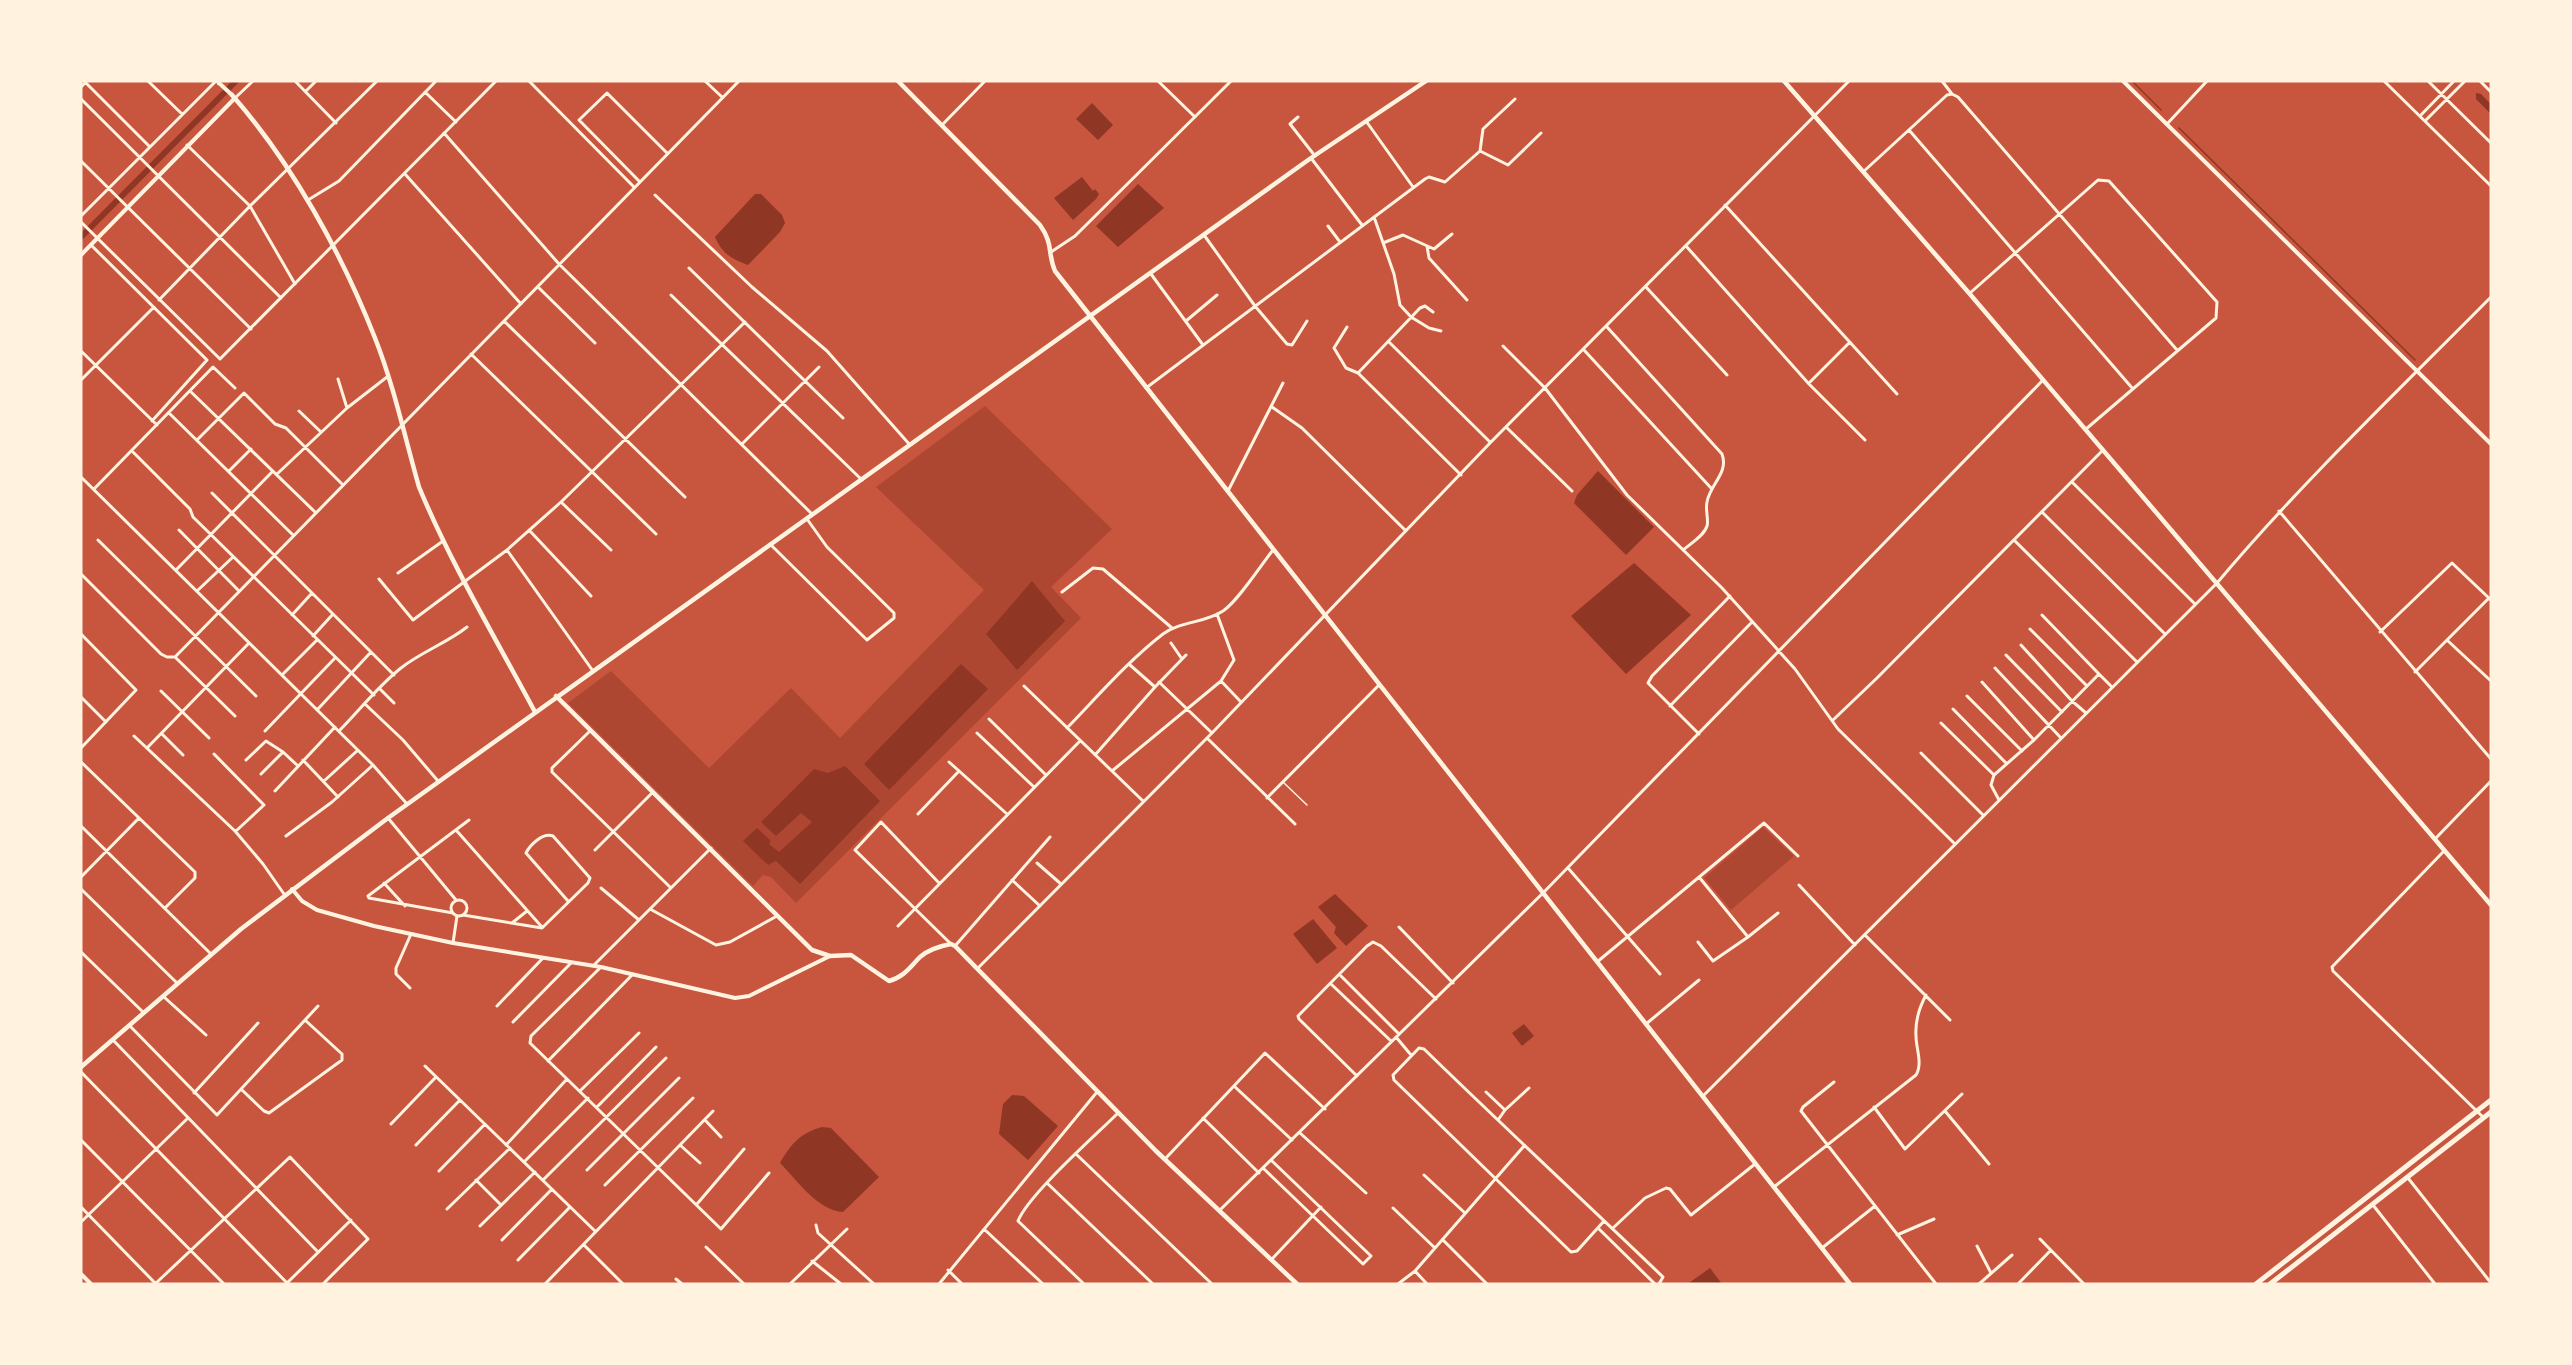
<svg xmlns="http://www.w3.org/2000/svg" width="2572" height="1365" font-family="Montserrat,sans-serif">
	<rect width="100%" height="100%" fill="#c8553d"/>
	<path fill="#ae4732" d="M985,406L1112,529L1051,587L1081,618L796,903L771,877L763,875L753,886L568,703L611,671L709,768L791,688L840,738L984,590L876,487Z
		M1763,827L1794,856L1731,910L1704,878Z"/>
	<path fill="#8f3625" d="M2476,93L2481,94L2491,104V114L2476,99Z
		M1092,103L1113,125L1098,140L1076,119Z
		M1082,177L1093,191L1095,189L1099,194L1096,199L1073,220L1054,198Z
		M1138,184L1164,208L1118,247L1096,226Z
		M755,194H761L782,215L785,223L780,232L748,265C731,259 722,253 715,237Z
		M1598,471L1654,527L1626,555L1574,503L1577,495Z
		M1634,563L1691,615L1626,674L1571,616Z
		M1032,581L1065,621L1017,670L986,634Z
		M961,664L988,689L889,790L864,764Z
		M845,766L880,801L800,884L776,861L768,865L743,841L757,828L771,841L769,844L779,852L812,822L801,813L776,836L761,822L814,769L828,773Z
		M1335,894L1368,926L1346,946L1334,933L1336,927L1318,907Z
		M1313,919L1337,948L1317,964L1293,934Z
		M1524,1024L1534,1036L1522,1046L1512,1033Z
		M1012,1095L1024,1096L1058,1126L1028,1160L999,1134L1003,1104Z
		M822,1127L831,1128L879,1177L843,1212C818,1211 797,1180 780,1163C791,1144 800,1133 822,1127Z
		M1710,1268L1722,1284H1690L1689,1283Z"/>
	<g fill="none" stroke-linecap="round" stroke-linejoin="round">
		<path stroke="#8f3625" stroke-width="1.5" d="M2132,81L2161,110
			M2179,128L2415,360"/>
		<path stroke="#8f3625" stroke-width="6" d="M81,237L236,81"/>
		<path stroke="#fff3e0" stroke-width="1.5" d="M1284,783L1307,805"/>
		<path stroke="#fff3e0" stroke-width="3" d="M84,81L150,147
			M148,81L182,114
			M295,81L336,123
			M529,81L633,186
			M705,81L722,97
			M1158,81L1195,117
			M1942,81L1952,94
			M2384,81L2491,186
			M2428,81L2491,143
			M2480,81L2491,92
			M81,87L87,81
			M306,91L316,81
			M425,92L456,122
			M235,98L253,81
			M81,99L281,298
			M2420,116L2454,81
			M1298,117L1290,124L1315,156
			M1366,121L1413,187
			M2425,121L2465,81
			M2167,124L2207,81
			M942,125L985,81
			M1909,130L2133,389
			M444,133L559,264L812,514
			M187,145L250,206L295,284
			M1480,151L1483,129L1515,99
			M1311,158L1362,225
			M81,161L251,329
			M1863,172L1947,95L1952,94L1958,97L2177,350
			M405,174L521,304
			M639,181L579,120L607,93L667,153
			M655,195L752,287L827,351L910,445
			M308,200L339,181L436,81
			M1725,205L1897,394
			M81,216L216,81
			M1374,217L1394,274L1400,305L1411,317L1429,328L1441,331
			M81,222L220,359L496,81
			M1328,226L1340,242
			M1204,235L1255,306L1287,344L1292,345L1307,321
			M1383,243L1403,235L1434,249L1452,234
			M91,245L207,360L152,421
			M1427,246L1429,258L1467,300
			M1686,246L1809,384L1865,440
			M1051,252L1075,236L1231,81
			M689,268L843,418
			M1151,274L1203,345
			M538,287L595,343
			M1646,287L1727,375
			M1970,293L2098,180L2109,181L2217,302L2216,318L2086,429
			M671,295L862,480
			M159,300L250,206L377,81
			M504,321L685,497
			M1186,321L1217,295
			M1347,327L1334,348L1346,368L1358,373L1461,475
			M1607,327L1722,454C1729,473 1710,484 1707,502C1705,510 1709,520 1707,526C1704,536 1690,544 1683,550
			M1389,342L1490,442
			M1503,346L1545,388L1627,495L1722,588L1795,669L1838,729L1955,844
			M1584,350L1711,488
			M81,351L157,425
			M471,354L656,534
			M1358,373L1420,308L1425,306L1433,312
			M338,379L347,408
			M81,380L154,307
			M1809,383L1850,342
			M1146,388L1425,179L1429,177L1445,182L1480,151L1508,165L1541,133
			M190,391L315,512
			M1272,407L1302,428L1405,530
			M299,411L321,432
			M169,413L293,535
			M1506,427L1572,491
			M197,440L244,393L275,424L286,428L343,485
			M742,444L819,367
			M132,451L190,509L193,517L374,695
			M229,471L251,449
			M277,474L347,408L387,377
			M81,477L373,765L407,804
			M2072,482L2195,604
			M94,489L213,367L235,388
			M1228,491L1283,383
			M212,493L394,675
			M561,502L611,550
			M2279,511L2491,759
			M2043,513L2165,634
			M179,530L239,591
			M529,530L591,596
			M98,540L256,696
			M2015,541L2137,662
			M770,544L867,640L894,618V613L827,547L807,519
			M507,550L593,671
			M176,570L273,471
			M398,573L443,541
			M81,574L161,654L167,657H175L235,716
			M379,579L413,620L507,550L561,502L745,322
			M197,591L233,557
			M1062,592L1093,568L1103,569L1172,628
			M1217,614L1234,660L1221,681L1241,702
			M292,615L312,593
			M2030,629L2087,686
			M2380,632L2452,563L2491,600
			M81,634L136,690L81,748
			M313,636L333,614
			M2448,641L2491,681
			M1171,643L1182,659
			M2021,645L2072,701L2086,713
			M2006,655L2062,712
			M175,657L739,81
			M1130,665L1155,687
			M1995,668L2061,738
			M2415,672L2489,598
			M2099,674L2112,687
			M282,675L317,640
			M1159,682L1212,733
			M1982,682L2034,740
			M1024,686L1143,801
			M380,689L394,703
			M161,691L209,738
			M1967,696L2022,751
			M81,697L106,722
			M365,704L403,740L438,781
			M1670,706L1752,622
			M1953,709L2006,763
			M317,710L371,652
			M989,719L1046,775
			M1833,720L1877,678L2103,450
			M1941,723L1994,775
			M1067,728C1098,696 1128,661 1163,634C1181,621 1205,623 1223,611C1238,601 1261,565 1273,550
			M265,731L335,658
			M339,731C359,711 378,686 401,668C421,652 447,643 467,627
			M590,731L552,768V772L671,888
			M977,733L1034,787
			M162,734L183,755
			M1699,734L1648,683L1652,676L1730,596
			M134,736L235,831L263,864L284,894
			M1207,738L1295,824
			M147,748L249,643
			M1921,753L1983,815
			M214,754L264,805L236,831
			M1095,755L1155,687L1186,655
			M246,760L266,741L283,752L298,766
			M303,760L338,797
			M81,762L195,872V878L165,908
			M949,762L1007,814
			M1112,771L1221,681
			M261,774L283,752
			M324,781L358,750
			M275,791L335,727
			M1267,798L1379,685
			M1999,800L1991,785L1994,775L2034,740L2099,674L2042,615
			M918,814L959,771
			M388,818L456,900
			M81,826L211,954
			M456,830L541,926
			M286,836L332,802L373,765
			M2435,839L2491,781
			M595,850L653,792
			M2444,851L2332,967L2333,971L2484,1118
			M1037,863L1061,884
			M1568,868L1660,974
			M81,877L139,818
			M1699,877L1748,937L1778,913
			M1012,880L1040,906
			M384,883L405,906
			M939,883L881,822L855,850L951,944
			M1799,885L1855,945
			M601,888L639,920
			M81,889L177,983
			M451 908a8 8 0 1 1 16 0a8 8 0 1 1-16 0Z
			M650,909L716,945L730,942L777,916
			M453,913L369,898L368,896L469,820
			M463,915L542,928L588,883L590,878L553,836C543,832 530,845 526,853L568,901
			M512,923L527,911
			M898,926L1080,741
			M1399,927L1453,983
			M1865,935L1950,1020
			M1698,942L1713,961L1748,937
			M453,943L457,916
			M955,946L1050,837
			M81,952L143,1012
			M1597,962L1764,823L1798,856
			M594,965L711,848
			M601,967L531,1036L530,1043L721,1229L769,1173
			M977,969L1212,733L1490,443L1849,81
			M1341,976L1399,1034
			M1331,984L1391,1041
			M410,988L396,974V968L411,934
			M164,997L206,1035
			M497,1006L543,958
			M513,1022L571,963
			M1646,1024L1699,980
			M129,1025L217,1115L318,1006
			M1396,1037L1411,1055
			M113,1040L318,1252
			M548,1061L633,974
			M425,1066L595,1231
			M81,1072L288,1284
			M1357,1076L1299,1019L1298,1016L1367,946L1373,942L1381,946L1436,999
			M1834,1082L1803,1107L1801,1111L1936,1284
			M1234,1086L1292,1140
			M242,1090L264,1111L269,1113L342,1060V1054L305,1020
			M580,1091L639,1033
			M1486,1092L1505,1110L1498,1120
			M194,1093L258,1023
			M1703,1096L2217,583C2302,482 2398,391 2491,297
			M597,1107L656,1047
			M1874,1107L1905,1149L1962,1094
			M1505,1110L1529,1088
			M1945,1111L1989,1164
			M1203,1118L1259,1173
			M705,1120L721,1137
			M391,1124L436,1077
			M1300,1133L1366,1193
			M81,1140L224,1284
			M416,1145L460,1100
			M506,1145L567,1079
			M680,1145L700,1163
			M1076,1154L1212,1284
			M1165,1159L1265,1053L1325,1109
			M524,1162L588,1098
			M1264,1169L1363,1264L1371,1256L1272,1161
			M587,1170L679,1078
			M439,1171L485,1124
			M1424,1175L1465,1213
			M2408,1178L2491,1283
			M476,1180L501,1205
			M543,1180L666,1058
			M1048,1184L1153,1284
			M605,1185L693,1098
			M1774,1187L1916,1075C1923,1063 1916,1049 1916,1036C1915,1021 1919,1008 1926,995
			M697,1204L744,1149
			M2373,1205L2435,1284
			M81,1207L155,1283
			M1393,1208L1435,1248
			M447,1209L510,1148
			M1220,1210L1543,893L2043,380
			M1604,1221L1577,1251L1571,1252L1394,1080L1393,1075L1419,1048L1424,1049C1503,1126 1584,1201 1663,1277L1659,1284
			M81,1222L188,1118
			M816,1225L818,1233L874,1284
			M480,1226L535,1172
			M1598,1228L1655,1284
			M1613,1228L1645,1198L1666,1188L1670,1189L1691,1215L1755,1164
			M984,1229L1043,1284
			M1897,1235L1934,1219
			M2040,1239L2084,1284
			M502,1240L552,1189
			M1443,1240L1487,1284
			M584,1245L623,1284
			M1977,1246L1991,1273
			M706,1247L744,1284
			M1822,1248L1875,1206
			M1272,1259L1321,1207
			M518,1260L570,1207
			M812,1261L841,1284
			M948,1270L962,1284
			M1415,1271L1427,1284
			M676,1279L682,1284
			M287,1283L351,1220
			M155,1284L290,1157L368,1239L323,1284
			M545,1284L713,1111
			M790,1284L847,1229
			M939,1284L1097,1092
			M1084,1284L1018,1221C1028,1195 1096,1135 1118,1113
			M1398,1284L1415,1271L1524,1146
			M1979,1284L2012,1255
			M2018,1284L2051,1250"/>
		<path stroke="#fff3e0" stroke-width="4" d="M2123,81L2491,444
			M219,83L232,95
			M81,255L235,98
			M292,889L302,901L317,910L374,926L453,943L601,967L735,998L749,996L830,956
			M81,1274L91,1284"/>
		<path stroke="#fff3e0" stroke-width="4.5" d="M218,81L219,83
			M898,81L1040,225C1054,245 1047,252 1055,271L1850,1284
			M1784,81L1969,293L2491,905
			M232,95C292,163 342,254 375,338C394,386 405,438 419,487C451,564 495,637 535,712
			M556,696L812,950L830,956L851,955L889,981C904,977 910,967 920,957C928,950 940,946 951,944L955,946L1156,1151L1297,1284
			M81,1067L241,929L388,818L1311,158L1426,81"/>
		<path stroke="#fff3e0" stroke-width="5" d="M2256,1284L2491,1100
			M2270,1284L2491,1112"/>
	</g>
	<rect width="2572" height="1365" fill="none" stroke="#fff3e0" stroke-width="165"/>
</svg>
